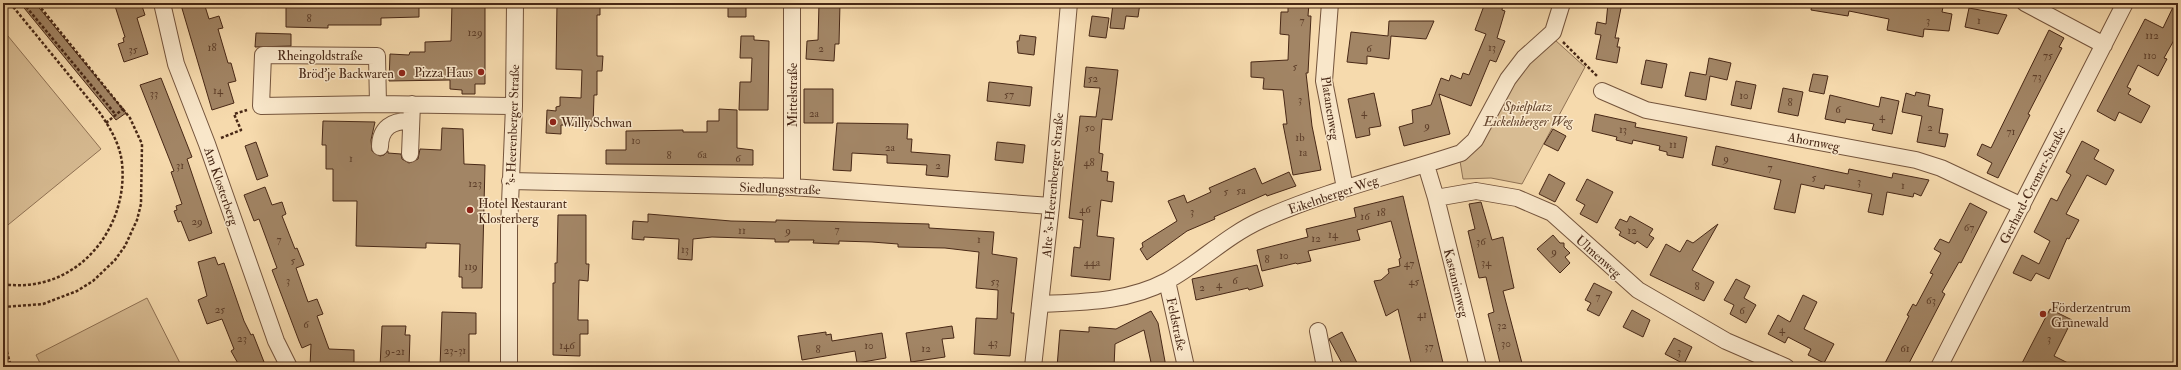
<svg xmlns="http://www.w3.org/2000/svg" width="2181" height="370" font-family="'IM FELL Double Pica',serif">
	<rect width="100%" height="100%" fill="#f6daad"/>
	<filter id="stains"><feTurbulence type="fractalNoise" baseFrequency=".005" numOctaves="4"/><feColorMatrix values="0 0 0 0 .2 0 0 0 0 .09 0 0 0 0 .02 0 0 0 .5 -.17"/></filter>
	<radialGradient id="worn" r=".72"><stop offset=".6" stop-color="#630" stop-opacity="0"/><stop offset="1" stop-color="#630" stop-opacity=".3"/></radialGradient>
	<path fill="#d8bc93" stroke="#907254" d="M3,30L101,149L3,229Z
		M1555,40L1585,67L1522,184L1491,178L1463,179L1459,155L1483,143L1501,102L1522,70Z
		M147,298L182,367H42L36,355Z"/>
	<path fill="#a28565" stroke="#482816" d="M20,3H35L126,113L116,120Z
		M114,3H141L145,15L137,18L148,54L124,62L118,44L124,42L123,38L125,37Z
		M189,3H204L209,19L219,16L223,28L218,29L228,63H231L236,81L228,83L234,103L212,110L181,5Z
		M300,3H419V17L381,18V25H328V28L286,27V5L300,6Z
		M452,3H485V84H475V94H462V90L450,89V80L389,81L390,54L409,55L410,52H425V42L451,41Z
		M557,3H600V15H597V56H603L602,71H597V95H594L593,126L561,125V134L546,133L547,110L556,111V107L560,106V97L581,98L582,70L556,69Z
		M728,3H746V17H728Z
		M819,3H840L839,44H835L834,61L806,59L807,41L818,40Z
		M1121,3H1140L1138,17L1126,16L1124,29L1110,28L1113,4L1121,5Z
		M1288,3H1309L1308,16H1311L1308,73H1306L1312,126L1321,170L1293,175L1283,124H1287L1283,90L1263,89L1264,78L1251,77V62L1288,60L1289,35L1280,34L1281,12H1288Z
		M1485,3H1503L1502,10L1505,11L1497,38L1505,41L1496,62L1490,60L1471,106L1439,94L1450,134L1404,146L1399,127L1413,123L1412,110L1431,105L1441,78L1449,81L1451,75L1461,79L1463,73L1469,75L1486,34L1475,30Z
		M1608,3H1622L1615,38H1619L1617,47H1620L1617,63L1596,59L1601,35L1595,34L1597,22L1606,24Z
		M1812,3H1924L1943,7L1942,12L1952,14L1949,31L1924,29L1923,37L1887,30L1889,19L1849,11L1848,16L1811,10Z
		M2175,3H2178V33L2164,58L2167,59L2158,76L2138,65L2127,87L2131,89L2128,94L2150,106L2141,123L2119,112L2115,121L2097,111L2145,19L2163,28Z
		M1969,8L2007,15L1998,34L1965,27Z
		M1092,16L1109,18L1106,38L1089,36Z
		M1389,21H1434L1426,39L1391,36L1389,59L1367,56V64L1347,62L1351,32L1388,36Z
		M2049,30L2064,38L2059,47L2062,48L2028,114L2030,115L1998,178L1987,173L1992,163L1977,155L1982,144L1991,148Z
		M256,33L291,34V46L255,47Z
		M1020,35L1036,37L1034,55L1018,53L1017,41H1019Z
		M741,36H754V40L769,41L768,110H739L740,82H751L752,58H740Z
		M1709,58L1731,63L1727,80L1710,76L1706,100L1685,96L1690,72L1706,75Z
		M1646,60L1667,64L1662,88L1641,84Z
		M1086,67L1118,70L1112,120L1102,119L1099,153L1103,154L1101,171L1108,172L1107,181L1114,182L1112,202L1101,200L1097,236L1114,238L1110,280L1071,276L1074,247L1080,248L1083,220L1069,218L1080,116L1096,117L1100,88L1084,87Z
		M1813,74L1828,76L1824,94L1809,91Z
		M161,78L192,157L187,159L212,233L189,241L181,221L178,222L174,211L177,210L176,206L182,204L171,172L174,171L140,85Z
		M1736,81L1756,85L1751,109L1731,105Z
		M989,82L1032,87L1030,106L987,101Z
		M1783,88L1803,92L1798,116L1778,112Z
		M804,89H833V123H804Z
		M1916,92L1930,95L1928,106L1943,109L1939,133L1948,134L1945,147L1917,142L1922,116L1902,112L1906,93L1915,96Z
		M1374,93L1381,126L1369,128L1370,135L1356,138L1348,99Z
		M1830,95L1879,107L1881,97L1899,101L1892,134L1872,130L1874,124L1846,119L1845,123L1825,119Z
		M719,109L737,110V148L753,150V165L606,164V150H626V131L683,130V132H707V121H719Z
		M1595,114L1636,123L1635,127L1687,137L1683,158L1667,155V152L1659,150L1660,146L1633,140L1632,144L1616,140L1617,137L1592,131Z
		M323,121L375,122L371,140L372,151L380,156L384,155L388,151V153L401,154L402,159L409,163L418,159L420,149L441,150L442,128L463,129L464,164L485,165L482,288H462V277H459L460,244L426,243V248L356,246L357,201H333V169H326V145H322Z
		M837,123L908,124L907,139H912L911,152L950,155L948,177L926,175L927,165L887,163V155L852,153L851,171L833,170Z
		M1553,129L1566,136L1558,151L1544,144Z
		M2082,141L2099,150L2094,159L2114,170L2106,185L2087,175L2066,214L2079,220L2069,239L2067,238L2049,279L2036,273L2031,281L2013,273L2022,255L2039,264L2050,241L2034,232L2051,198L2057,201L2063,189L2071,175L2066,172Z
		M256,142L268,176L257,180L245,146Z
		M997,142L1025,145L1023,163L995,160Z
		M1716,146L1848,174L1849,169L1892,178L1893,173L1929,180L1921,196L1914,193L1913,197L1887,192L1883,215L1868,212L1872,194L1825,185L1824,189L1801,184L1795,213L1774,209L1781,180L1712,165Z
		M1255,168L1262,184L1289,172L1296,186L1267,196L1266,194L1214,217L1215,219L1187,231L1147,260L1140,249L1143,247L1142,243L1177,221L1168,201L1184,195L1187,203L1211,192L1209,188Z
		M1549,174L1565,183L1555,202L1539,194Z
		M1587,179L1613,192L1597,223L1580,214L1585,205L1576,200Z
		M265,187L272,205L282,202L286,214L282,216L295,249L297,248L304,265L296,268L308,302L317,299L323,314L317,316L329,349L354,350V367H310L311,344L302,348L299,341L272,270L277,268L259,219L254,221L244,195Z
		M1403,196L1412,234L1444,367H1412L1398,309L1386,316L1374,281L1381,280L1389,273L1388,269L1400,266L1399,259L1401,258L1391,221L1357,230L1360,240L1308,251L1311,261L1297,264L1296,263L1262,271L1257,250L1308,237L1306,229L1356,217L1354,208Z
		M1481,202L1492,240L1503,237L1514,288L1503,291L1523,367H1501L1488,314L1494,312L1486,277L1479,278L1468,231L1475,229L1469,204Z
		M1970,203L1987,212L1961,263L1959,262L1942,292L1945,294L1907,367H1883L1909,316L1907,315L1913,304L1916,306L1933,274L1930,273L1941,253L1934,249L1940,239L1949,243Z
		M648,214L731,221L776,222V220L929,224V228L994,232L992,254L1017,258L1011,313H1014L1010,356L974,354L976,318L997,319L998,293V290L976,288L979,252L945,248L898,247V244L872,242L839,241V244L813,243L814,240H789V242H775V239L712,237L693,239L692,260L678,259L679,239L644,237V240L632,239L633,221L648,222Z
		M558,215H586V264H589L588,281L579,280L578,320H588V334H580V356L553,355V283H555V263H557Z
		M1630,216L1653,229L1649,235L1654,238L1647,248L1637,241L1635,244L1619,235L1621,232L1615,228L1620,219L1627,222Z
		M1718,224L1692,270L1714,282L1704,301L1650,275L1666,244L1680,252L1687,240L1693,243Z
		M1553,235L1560,243H1564V247L1570,253L1565,257L1570,263L1560,273L1537,249Z
		M215,257L218,265L224,263L244,321L251,335L253,334L266,367H240L231,351L234,349L222,319L207,324L198,300L207,296L198,262Z
		M1257,265L1263,286L1249,290L1248,288L1196,300L1192,279Z
		M1736,279L1750,286L1744,298L1756,305L1746,323L1730,314L1734,305L1724,300Z
		M1594,283L1612,292L1599,316L1587,310L1591,303L1585,300Z
		M1803,295L1817,302L1804,329L1834,344L1824,363L1808,355L1811,349L1788,337L1785,343L1768,334L1778,315L1790,322Z
		M2050,309L2072,320L2054,356L2076,367H2020Z
		M1632,310L1650,320L1643,337L1623,327Z
		M1151,311L1158,323L1166,367H1152L1144,330L1115,344L1114,367H1057L1060,330L1089,332V327L1116,329Z
		M442,312L476,313V334H469V367H440Z
		M382,326H406L405,335H410L409,367H380Z
		M952,326L954,338L942,339L945,357L911,362L906,333Z
		M826,332V335L831,334L832,341L882,333L886,358L857,363L855,351L802,360L798,336Z
		M1342,332L1359,367H1344L1330,341L1329,339Z
		M1674,338L1692,347L1684,364L1665,354Z"/>
	<g fill="none" stroke-linecap="round" stroke-linejoin="round">
		<defs>
			<path id="minor" d="M162,3L176,64L207,144L276,341L289,367
				M792,3V187
				M1330,3L1324,81L1345,188
				M2025,3L2104,45
				M1602,91L1646,110L1916,160L1941,168L2022,206
				M378,104L377,56L263,55L261,106L378,104L514,106
				M380,147C380,128 392,120 411,121
				M410,154L412,104
				M1426,165L1436,198L1478,367
				M510,181L792,187L1051,206
				M1436,198L1476,191L1517,198L1552,213L1638,290L1726,341L1786,367
				M1167,281L1186,367
				M1041,304C1085,302 1127,302 1167,281C1200,263 1226,236 1261,220C1325,191 1394,175 1461,153L1475,140L1508,79L1524,58L1553,32L1562,3
				M1318,331L1325,367
				M509,367V228L514,106L515,3
				M1033,367L1051,206L1069,3
				M1939,367L2125,3"/>
		</defs>
		<use href="#minor" stroke="#74543c" stroke-width="18"/>
		<path stroke="#482816" stroke-width="2.5" stroke-dasharray="3 2" stroke-linecap="butt" d="M23,3L116,115
			M1563,42L1598,77
			M106,123L124,108
			M221,138L241,130L234,114L247,110
			M3,284C74,295 129,231 122,163C120,144 110,128 100,113L10,3
			M3,307L43,304L77,291L93,281L115,260L125,246L137,220L141,204L142,144L130,118L37,3
			M3,337L11,367"/>
		<use href="#minor" stroke="#f9e7ca" stroke-width="16"/>
	</g>
	<g fill="#8f2418" stroke="#f9e7ca" stroke-width="1.5">
		<circle cx="481" cy="72" r="4"/>
		<circle cx="402" cy="73" r="4"/>
		<circle cx="553" cy="122" r="4"/>
		<circle cx="470" cy="210" r="4"/>
		<circle cx="2043" cy="314" r="4"/>
	</g>
	<g text-anchor="middle" stroke-width="3" stroke-linejoin="round" paint-order="stroke">
		<g font-size="11" fill="#5e3f2a">
			<text x="309" y="22">8</text>
			<text x="1302" y="24">7</text>
			<text x="1928" y="24">3</text>
			<text x="1979" y="24">1</text>
			<text x="475" y="36">129</text>
			<text x="2152" y="39">112</text>
			<text x="212" y="51">18</text>
			<text x="1492" y="51">13</text>
			<text x="821" y="52">2</text>
			<text x="1369" y="52">6</text>
			<text x="133" y="53">35</text>
			<text x="2048" y="59">75</text>
			<text x="2150" y="59">110</text>
			<text x="1295" y="70">5</text>
			<text x="2037" y="80">73</text>
			<text x="1093" y="82">52</text>
			<text x="218" y="94">14</text>
			<text x="154" y="97">33</text>
			<text x="1009" y="98">57</text>
			<text x="1744" y="99">10</text>
			<text x="1300" y="103">3</text>
			<text x="1790" y="106">8</text>
			<text x="1838" y="113">6</text>
			<text x="1364" y="116">4</text>
			<text x="814" y="117">2a</text>
			<text x="1882" y="120">4</text>
			<text x="1427" y="129">9</text>
			<text x="1090" y="131">50</text>
			<text x="1930" y="131">2</text>
			<text x="1623" y="133">13</text>
			<text x="2011" y="135">71</text>
			<text x="1300" y="141">1b</text>
			<text x="636" y="144">10</text>
			<text x="1673" y="148">11</text>
			<text x="890" y="151">2a</text>
			<text x="1303" y="156">1a</text>
			<text x="702" y="158">6a</text>
			<text x="669" y="159">8</text>
			<text x="351" y="162">1</text>
			<text x="738" y="162">6</text>
			<text x="1726" y="162">9</text>
			<text x="1089" y="166">48</text>
			<text x="180" y="169">31</text>
			<text x="938" y="169">2</text>
			<text x="1770" y="171">7</text>
			<text x="1814" y="181">5</text>
			<text x="1859" y="185">3</text>
			<text x="475" y="187">123</text>
			<text x="1903" y="189">1</text>
			<text x="1241" y="194">5a</text>
			<text x="1226" y="195">5</text>
			<text x="1085" y="213">46</text>
			<text x="1192" y="215">3</text>
			<text x="1381" y="216">18</text>
			<text x="1365" y="220">16</text>
			<text x="197" y="225">29</text>
			<text x="1969" y="231">67</text>
			<text x="837" y="233">7</text>
			<text x="742" y="234">11</text>
			<text x="788" y="234">9</text>
			<text x="1632" y="234">12</text>
			<text x="1333" y="238">14</text>
			<text x="1316" y="242">12</text>
			<text x="279" y="243">7</text>
			<text x="979" y="243">1</text>
			<text x="1481" y="245">36</text>
			<text x="685" y="253">13</text>
			<text x="1554" y="255">9</text>
			<text x="1284" y="259">10</text>
			<text x="1267" y="263">8</text>
			<text x="293" y="264">5</text>
			<text x="1092" y="266">44a</text>
			<text x="1486" y="266">34</text>
			<text x="1409" y="267">47</text>
			<text x="471" y="270">119</text>
			<text x="288" y="284">3</text>
			<text x="1235" y="284">6</text>
			<text x="995" y="285">53</text>
			<text x="1414" y="285">45</text>
			<text x="1219" y="288">4</text>
			<text x="1697" y="290">8</text>
			<text x="1202" y="291">2</text>
			<text x="1598" y="300">7</text>
			<text x="1931" y="304">63</text>
			<text x="220" y="313">25</text>
			<text x="1742" y="314">6</text>
			<text x="1422" y="318">41</text>
			<text x="306" y="328">6</text>
			<text x="1502" y="329">32</text>
			<text x="1782" y="333">4</text>
			<text x="242" y="342">23</text>
			<text x="2049" y="342">3</text>
			<text x="993" y="346">43</text>
			<text x="1506" y="347">30</text>
			<text x="567" y="349">146</text>
			<text x="869" y="349">10</text>
			<text x="1429" y="350">37</text>
			<text x="926" y="352">12</text>
			<text x="1905" y="352">61</text>
			<text x="818" y="353">8</text>
			<text x="455" y="354">23-31</text>
			<text x="395" y="355">9-21</text>
			<text x="1679" y="355">3</text>
		</g>
		<g font-size="13" fill="#482816" stroke="#f9e7ca">
			<text x="320" y="60">Rheingoldstraße</text>
			<text transform="translate(792 95) rotate(-90)" y="5">Mittelstraße</text>
			<text transform="translate(1331 108) rotate(81)" y="5">Platanenweg</text>
			<text transform="translate(512 125) rotate(-88)" y="5">'s-Heerenberger Straße</text>
			<text transform="translate(1814 141) rotate(11)" y="5">Ahornweg</text>
			<text transform="translate(1052 185) rotate(-85)" y="5">Alte 's-Heerenberger Straße</text>
			<text transform="translate(2032 185) rotate(-63)" y="5">Gerhard-Cremer-Straße</text>
			<text transform="translate(222 186) rotate(71)" y="5">Am Klosterberg</text>
			<text transform="translate(780 188) rotate(2)" y="5">Siedlungsstraße</text>
			<text transform="translate(1333 194) rotate(-19)" y="5">Eikelnberger Weg</text>
			<text transform="translate(1599 256) rotate(42)" y="5">Ulmenweg</text>
			<text transform="translate(1457 283) rotate(76)" y="5">Kastanienweg</text>
			<text transform="translate(1177 324) rotate(78)" y="5">Feldstraße</text>
		</g>
		<g font-size="13" fill="#482816" stroke="#f9e7ca" text-anchor="start">
			<text x="473" y="77" text-anchor="end">Pizza Haus</text>
			<text x="394" y="78" text-anchor="end">Bröd'je Backwaren</text>
			<text x="561" y="127">Willy Schwan</text>
			<text x="478" y="208">Hotel Restaurant<tspan x="478" dy="15">Klosterberg</tspan></text>
			<text x="2051" y="312">Förderzentrum<tspan x="2051" dy="15">Grunewald</tspan></text>
		</g>
		<g font-size="13" font-style="italic" fill="#65462f" stroke="#f9e7ca">
			<text x="1528" y="111">Spielplatz<tspan x="1528" dy="15">Eickelnberger Weg</tspan></text>
		</g>
	</g>
	<rect width="2181" height="370" fill="none" stroke="#f6daad" stroke-width="16"/>
	<rect x="4" y="4" width="2173" height="362" fill="none" stroke="#482816" stroke-width="2"/>
	<rect x="8" y="8" width="2165" height="354" fill="none" stroke="#482816"/>
	<rect width="100%" height="100%" filter="url(#stains)"/>
	<rect width="100%" height="100%" fill="url(#worn)"/>
</svg>
